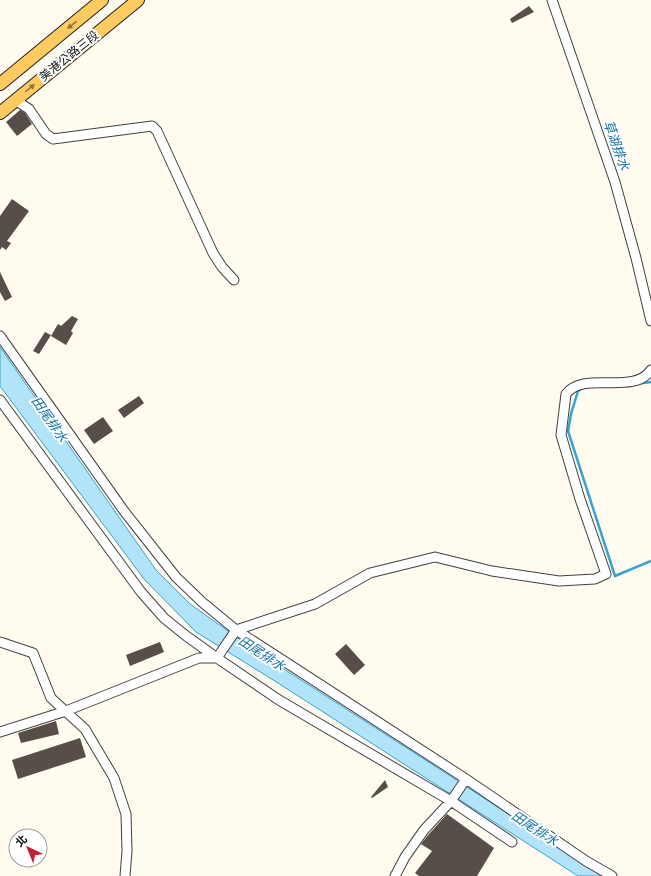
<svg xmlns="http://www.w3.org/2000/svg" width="651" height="876" font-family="Lora,'Noto Sans TC',serif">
	<rect width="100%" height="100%" fill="#fffbef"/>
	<path fill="#b1e4f9" stroke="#35a2d4" d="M0,347L156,570L190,604L259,653L441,770L603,876H578L278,683L196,632L144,579L0,386Z"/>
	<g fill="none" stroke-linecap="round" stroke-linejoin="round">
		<path stroke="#35a2d4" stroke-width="2.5" d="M636,384L651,382
			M583,388L578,391L571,414L568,431L615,576L651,561"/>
	</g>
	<path fill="#574e4a" d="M529,6L534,12L512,23L510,19Z
		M20,110L25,113L32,124L17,136L6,122Z
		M12,199L29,211L7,241L11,243L6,250L2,247L0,250V216Z
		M0,272L12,297L5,301L0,292Z
		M72,316L78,319L71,331L73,333L66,345L51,336L58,324L61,326Z
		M45,332L51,335L39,354L33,351Z
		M139,396L144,403L124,418L118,410Z
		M103,417L113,431L94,444L84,430Z
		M160,642L164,652L130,666L126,655Z
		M346,644L365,665L354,675L335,654Z
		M56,721L59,734L21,743L18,733Z
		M80,738L86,757L18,779L12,760Z
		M385,780L388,787L372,798L371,797Z
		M447,814L494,848L477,876H419L415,873L432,851L421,844L429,834Z"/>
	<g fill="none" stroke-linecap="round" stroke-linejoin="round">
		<defs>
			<path id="minor" d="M552,0L615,182L636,258L651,321
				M15,100L29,109L46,134L53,139L152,126L157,131L213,253L222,267L234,280
				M0,336L124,511L176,577L202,602L236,630L466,779L586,861L612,876
				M0,400L141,592L164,618L185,635L217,658L279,700L451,801L512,842
				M0,642L33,653L51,698L85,729L114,778L126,814L127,851L125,876
				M0,732L66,711L199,658H217L236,630L315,604L370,573L435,557L492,571L559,581L595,579L606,574L580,499L561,435L566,394C584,370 633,396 651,370
				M395,876L405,857L424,830L451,801L466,779"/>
			<path id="major" d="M0,84L102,0
				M0,113L138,0"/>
		</defs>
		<use href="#minor" stroke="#414141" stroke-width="11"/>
		<use href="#major" stroke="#1f1f1f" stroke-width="14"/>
		<use href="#minor" stroke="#fff" stroke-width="9"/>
		<use href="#major" stroke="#ffca60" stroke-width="12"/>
	</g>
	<defs><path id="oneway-solid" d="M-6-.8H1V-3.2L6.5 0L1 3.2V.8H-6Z"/></defs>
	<g fill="#93753b">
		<use href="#oneway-solid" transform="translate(72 25) rotate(141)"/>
		<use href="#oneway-solid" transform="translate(30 88) rotate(-39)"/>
	</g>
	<g text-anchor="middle" stroke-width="4" stroke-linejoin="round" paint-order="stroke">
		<g font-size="12" fill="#0e0e0e" stroke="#fff">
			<text transform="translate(69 56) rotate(-39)" y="4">美港公路三段</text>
		</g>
		<g font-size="13" font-style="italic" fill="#1172a6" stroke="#fff">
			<text transform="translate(617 145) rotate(70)" y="5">草湖排水</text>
			<text transform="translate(50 419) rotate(55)" y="5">田尾排水</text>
			<text transform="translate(262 653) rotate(33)" y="5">田尾排水</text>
			<text transform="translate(535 828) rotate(33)" y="5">田尾排水</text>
		</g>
	</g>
	<g transform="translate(28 848) rotate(316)"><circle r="19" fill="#ffffff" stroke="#9f9f9f"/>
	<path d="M0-3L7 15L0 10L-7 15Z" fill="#c51f36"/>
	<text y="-6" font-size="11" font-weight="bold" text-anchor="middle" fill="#0e0e0e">北</text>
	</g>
</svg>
